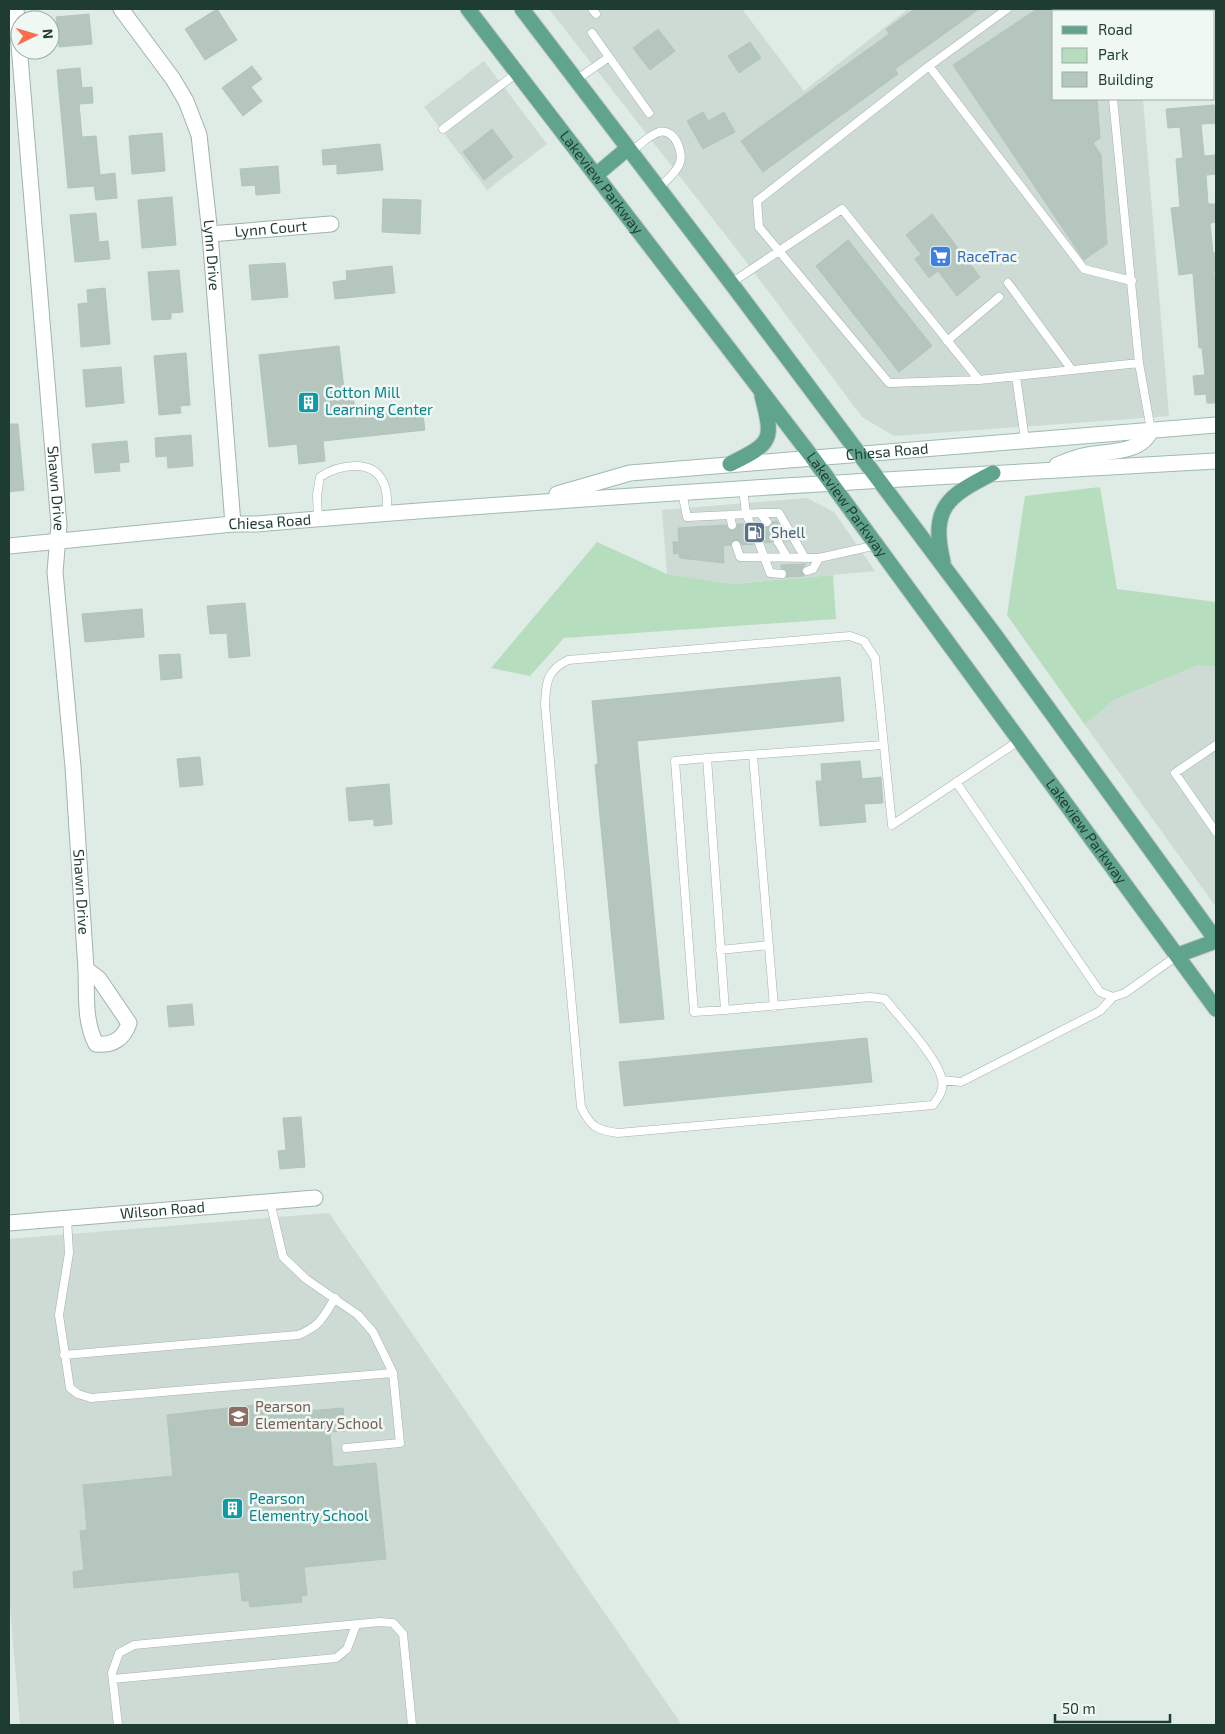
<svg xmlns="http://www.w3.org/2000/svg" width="1225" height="1734" font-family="'Exo 2',sans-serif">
	<rect width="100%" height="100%" fill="#dfebe5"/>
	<path fill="#cddbd4" d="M549,9H742L804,91L908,9H1135V11H1054V99H1143L1169,416L894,436L862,417L745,260Z
		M484,61L547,144L487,190L424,107Z
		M807,498L834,512L875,571L732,584L667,574L662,510Z
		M1198,665L1216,667V907L1085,725L1114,700Z
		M329,1213L682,1725H20L9,1594V1239Z"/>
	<path fill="#b6debe" d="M1100,487L1117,589L1216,602V667L1198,665L1114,700L1085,725L1007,615L1025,496Z
		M597,542L667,574L732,584L833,575L836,619L564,638L530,676L491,668Z"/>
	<path fill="#b4c6be" stroke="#b1c5bb" d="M217,9L237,40L205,60L185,29Z
		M915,9H979L895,69L898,74L763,172L741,141L889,34L886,29Z
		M1037,9H1054V99H1097L1100,138L1093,143L1101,155L1107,244L1084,260L953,65Z
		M89,14L92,44L59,47L56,17Z
		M658,29L675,51L650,70L633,48Z
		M750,42L761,58L739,73L728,56Z
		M252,66L262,79L251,87L262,101L243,116L222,88Z
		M80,68L82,88L92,87L93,103L79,104L82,137L96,136L100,175L115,173L117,198L96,200L94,186L68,188L57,70Z
		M1214,105L1216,123L1201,124L1204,156L1216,155V174L1206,175L1208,204H1216V222L1210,223L1213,253H1216V271L1214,272L1216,303V403H1207L1206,394L1195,395L1193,376L1205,375L1202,348H1199L1193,273L1179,275L1171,208L1180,207L1176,159L1183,158L1180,127L1168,128L1166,109Z
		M703,112L708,121L724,112L735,132L703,149L687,121Z
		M492,129L513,157L484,180L463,152Z
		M162,133L165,171L132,174L129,136Z
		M380,144L383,170L337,174V164L323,165L322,150Z
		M278,166L280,193L256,195L255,185L242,186L240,169Z
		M172,197L176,245L142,248L138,200Z
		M383,199L421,200L420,234L382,232Z
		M96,213L99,242L108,241L110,259L75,262L70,215Z
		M932,214L980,277L957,296L938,271L929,278L915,259L921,254L906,235Z
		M848,240L932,346L899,372L816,266Z
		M285,263L288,297L252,300L249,265Z
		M392,266L395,293L335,299L333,282L347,280L346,271Z
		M179,270L183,312L171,313V319L152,320L148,272Z
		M105,288L110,344L81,347L78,304L88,303L87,290Z
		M339,346L345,398L353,397L355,409L377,406V414L422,409L425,430L323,441L325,461L299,464L297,444L269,447L259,355Z
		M186,353L190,405L180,406L181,413L159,415L154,356Z
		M121,367L124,403L86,407L83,370Z
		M9,424H18L24,490L9,492Z
		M191,435L193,466L168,468L167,456L156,457L155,438Z
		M127,441L129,462L119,463L120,471L95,473L92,444Z
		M777,521L789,541H784L777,536L772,542L765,543L759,537L755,539L754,544L742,545L739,541L734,540L731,545L723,546L724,563L680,558L679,553L674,554L673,542H679L678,528L726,525L728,529L733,531L738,524H744L750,529L756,523H760L767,528L773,522Z
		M806,564L801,570L804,576L786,577L787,571L781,568V565Z
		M245,603L250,656L229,658L227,633L210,634L207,606Z
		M142,609L144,637L85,642L82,614Z
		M180,654L182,678L161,680L159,655Z
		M840,677L844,721L637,741L664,1019L620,1023L595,765L598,764L592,701Z
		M200,757L203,785L180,787L177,759Z
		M860,761L862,779L881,777L883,803L864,804L866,822L820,826L816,781H822L821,764Z
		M389,784L392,824L374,826V819L349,821L346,788Z
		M192,1004L194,1025L169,1027L167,1006Z
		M867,1038L872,1082L624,1106L619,1062Z
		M301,1117L305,1167L280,1169L278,1151L286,1150L283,1118Z
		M254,1405V1409L296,1405L297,1412L343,1408L345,1431L330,1432L333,1467L376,1463L386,1559L304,1567L307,1595L301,1596L302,1602L250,1607L249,1601H242L239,1572L74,1588L73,1572L84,1570L80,1531L87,1530L83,1485L173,1476L167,1415Z"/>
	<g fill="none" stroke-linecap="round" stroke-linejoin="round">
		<defs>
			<path id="service" d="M592,9L596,14
				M1007,9L929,66L1084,269L1132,281
				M1104,9L1105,11
				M592,33L649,113
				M929,66L757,201L759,227L889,383L979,380
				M576,80L609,57
				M1113,99L1139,363
				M443,129L517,73
				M630,152C639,146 649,135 659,132C675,128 685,154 679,165C674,175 666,181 658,188
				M731,283L842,209L979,380L1139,363L1151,430
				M1008,283L1072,370
				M947,341L999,297
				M1016,376L1025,440
				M743,488L746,514L760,513L767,522
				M682,492L687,517L730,515
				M760,513H779L805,558
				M318,519L317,495L320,477C338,465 372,458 383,482C388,491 387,503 387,513
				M732,525L730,515L746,514L750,523
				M778,542L787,557
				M759,543L770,573L782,574
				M736,545L740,557L819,558L877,545
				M807,571L813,569L819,558
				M883,745L707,758L725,1010L870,997L885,999C900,1018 938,1058 942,1080C944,1090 939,1097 933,1105L618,1133C596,1130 591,1127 581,1107L545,705C546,683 546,671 568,660L850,636L864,641L875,658L892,825L1020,740
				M1216,745L1175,773L1216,832
				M753,755L774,1007
				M707,758L675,761L694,1012L725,1010
				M956,782L1100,992L1113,997L1125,993L1178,955
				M720,950L768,945
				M942,1080L961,1082L1100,1011L1113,997
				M67,1218L69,1253L59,1315L70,1388L78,1394L91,1398L393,1373L373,1332L358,1315L306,1279L283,1257L270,1201
				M64,1355L298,1335C320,1326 323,1318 335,1298
				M346,1448L400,1443L393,1373
				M113,1679L336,1658L347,1649L356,1625
				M118,1725L112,1673L119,1653L134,1645L380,1622L393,1623L403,1634L412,1725"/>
			<g id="minor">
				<path id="s1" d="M16,9L59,525L55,572L73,767L86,969"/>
				<path id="s2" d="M121,9L173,79L186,101L199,135L210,234L233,524"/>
				<path id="s3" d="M210,234L331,224"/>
				<path d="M86,969L99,979L129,1023C124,1039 112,1046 96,1044C84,1021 87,994 86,969Z"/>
				<path id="s4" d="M9,1223L315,1198"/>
			</g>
			<g id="secondary">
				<path d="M1057,465C1064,462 1072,459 1079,457C1101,450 1141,456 1151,430"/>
				<path id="s5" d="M557,494L630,473L1216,425"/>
				<path id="s6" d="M9,546L233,524H257C576,497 896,479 1216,461"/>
			</g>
			<g id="primary">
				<path id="s7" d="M468,9L812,457L1216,1009"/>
				<path d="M522,9L731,283L995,635L1216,940"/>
				<path d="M596,175L627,149"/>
				<path d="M730,464C772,443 774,441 762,396"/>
				<path d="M943,562C930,507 948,496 993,473"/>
				<path d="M1178,955L1216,941"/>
			</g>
		</defs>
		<use href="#service" stroke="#a2b3ac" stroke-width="9"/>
		<use href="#minor" stroke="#a2b3ac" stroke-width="17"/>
		<use href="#secondary" stroke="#9fbbaf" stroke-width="17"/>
		<use href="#primary" stroke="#c0c8c6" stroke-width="17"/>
		<use href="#service" stroke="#fff" stroke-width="8"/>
		<use href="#minor" stroke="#fff" stroke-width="15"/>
		<use href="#secondary" stroke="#fff" stroke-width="15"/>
		<use href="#primary" stroke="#61a48e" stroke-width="15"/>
	</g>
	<defs>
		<symbol id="supermarket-square" viewBox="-11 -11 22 22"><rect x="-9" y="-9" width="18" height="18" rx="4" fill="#3f7fe0" stroke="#eff8f3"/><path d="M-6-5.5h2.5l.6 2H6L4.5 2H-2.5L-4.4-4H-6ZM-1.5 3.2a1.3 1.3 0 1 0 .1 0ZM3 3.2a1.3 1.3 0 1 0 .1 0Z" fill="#fff"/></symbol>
		<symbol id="building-square" viewBox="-11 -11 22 22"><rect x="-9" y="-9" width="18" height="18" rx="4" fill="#0f9aa8" stroke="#eff8f3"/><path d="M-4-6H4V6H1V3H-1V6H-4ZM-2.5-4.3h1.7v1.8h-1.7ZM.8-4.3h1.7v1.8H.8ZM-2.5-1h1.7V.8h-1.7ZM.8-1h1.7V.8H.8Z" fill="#fff"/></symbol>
		<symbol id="fuel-square" viewBox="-11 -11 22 22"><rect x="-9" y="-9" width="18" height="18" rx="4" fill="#5c6f8a" stroke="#eff8f3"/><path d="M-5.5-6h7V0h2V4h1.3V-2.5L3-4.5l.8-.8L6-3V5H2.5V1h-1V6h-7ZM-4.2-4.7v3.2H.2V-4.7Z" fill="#fff"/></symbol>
		<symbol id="school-square" viewBox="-11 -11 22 22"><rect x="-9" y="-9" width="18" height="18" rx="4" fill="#8d6e63" stroke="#eff8f3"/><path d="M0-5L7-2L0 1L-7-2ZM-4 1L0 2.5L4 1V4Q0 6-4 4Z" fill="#fff"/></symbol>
	</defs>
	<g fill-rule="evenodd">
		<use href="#supermarket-square" x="928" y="244" width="25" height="25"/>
		<use href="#building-square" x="296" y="390" width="25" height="25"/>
		<use href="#fuel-square" x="742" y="520" width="25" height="25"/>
		<use href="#school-square" x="226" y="1404" width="25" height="25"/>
		<use href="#building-square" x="220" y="1496" width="25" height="25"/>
	</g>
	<g text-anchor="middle" stroke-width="5" stroke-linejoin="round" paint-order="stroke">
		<g font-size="15" fill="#1f3c32" stroke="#eff8f3">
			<text dy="5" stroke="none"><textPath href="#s7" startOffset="219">Lakeview Parkway</textPath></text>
			<text dy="5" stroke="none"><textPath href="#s3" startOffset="61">Lynn Court</textPath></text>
			<text dy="5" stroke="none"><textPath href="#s2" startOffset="270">Lynn Drive</textPath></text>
			<text dy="5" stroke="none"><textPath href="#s5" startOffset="334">Chiesa Road</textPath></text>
			<text dy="5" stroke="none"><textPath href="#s1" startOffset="481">Shawn Drive</textPath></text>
			<text dy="5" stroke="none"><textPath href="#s7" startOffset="624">Lakeview Parkway</textPath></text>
			<text dy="5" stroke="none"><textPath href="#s6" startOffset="262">Chiesa Road</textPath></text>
			<text dy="5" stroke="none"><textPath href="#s7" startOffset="1029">Lakeview Parkway</textPath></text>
			<text dy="5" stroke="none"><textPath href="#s1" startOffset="886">Shawn Drive</textPath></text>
			<text dy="5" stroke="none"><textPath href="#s4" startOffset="154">Wilson Road</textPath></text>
		</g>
		<g font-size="15" fill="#366cbe" stroke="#eff8f3" text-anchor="start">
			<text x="957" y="262">RaceTrac</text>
		</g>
		<g font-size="15" fill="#0d838f" stroke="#eff8f3" text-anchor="start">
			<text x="325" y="398">Cotton Mill<tspan x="325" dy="17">Learning Center</tspan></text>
			<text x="249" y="1504">Pearson<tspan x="249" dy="17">Elementry School</tspan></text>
		</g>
		<g font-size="15" fill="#4e5e75" stroke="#eff8f3" text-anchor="start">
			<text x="771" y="538">Shell</text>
		</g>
		<g font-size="15" fill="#785e54" stroke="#eff8f3" text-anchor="start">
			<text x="255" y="1412">Pearson<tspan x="255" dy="17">Elementary School</tspan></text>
		</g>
	</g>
	<rect width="1225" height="1734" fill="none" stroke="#1f3c32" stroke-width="20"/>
	<rect x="1052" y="10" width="162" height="90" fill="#eff8f3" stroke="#9cada6"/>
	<rect x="1062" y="26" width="25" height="8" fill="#61a48e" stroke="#9cada6"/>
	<text x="1098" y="35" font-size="15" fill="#1f3c32">Road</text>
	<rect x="1062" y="48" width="25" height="15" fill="#b6debe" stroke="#9cada6"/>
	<text x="1098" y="60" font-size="15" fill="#1f3c32">Park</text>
	<rect x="1062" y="72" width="25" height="15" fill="#b4c6be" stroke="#9cada6"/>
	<text x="1098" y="85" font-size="15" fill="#1f3c32">Building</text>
	<g transform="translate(35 35) rotate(85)"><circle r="24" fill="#eff8f3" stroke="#9cada6"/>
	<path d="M0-4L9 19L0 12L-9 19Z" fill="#fa6d4e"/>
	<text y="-8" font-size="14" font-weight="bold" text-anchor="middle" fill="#1f3c32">N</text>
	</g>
	<path d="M1055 1714v8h115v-8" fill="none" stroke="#1f3c32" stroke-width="2.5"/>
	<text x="1062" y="1714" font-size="15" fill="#1f3c32" stroke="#eff8f3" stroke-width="4" paint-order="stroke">50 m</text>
</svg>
